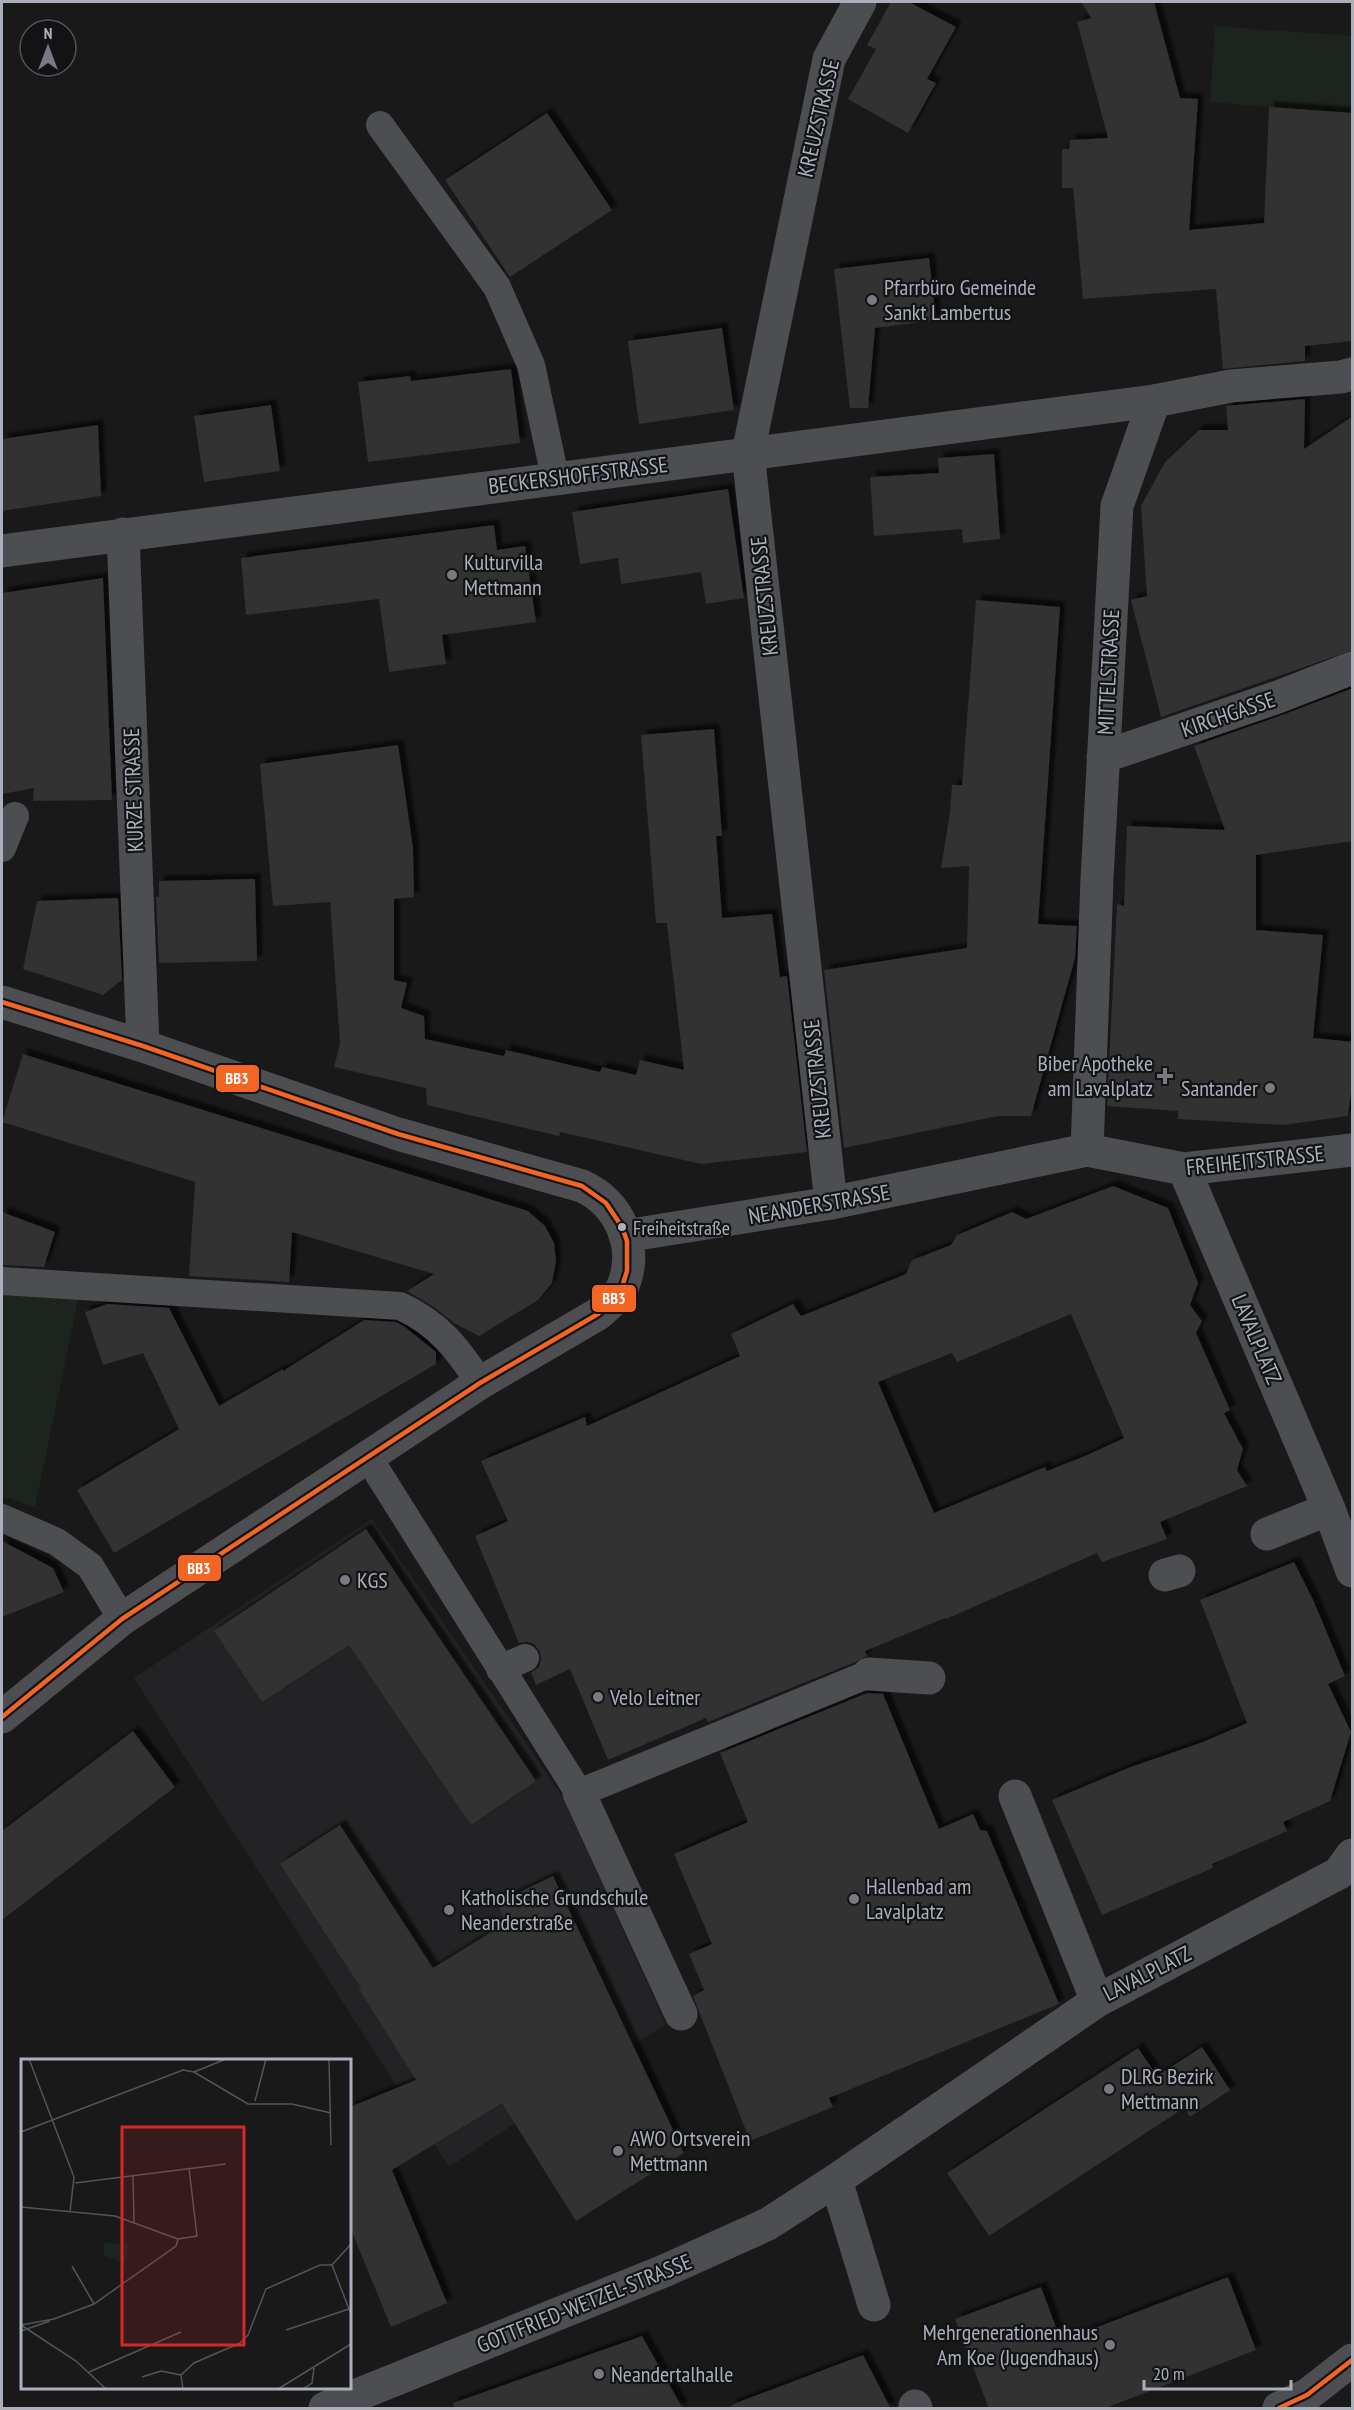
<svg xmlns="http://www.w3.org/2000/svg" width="1354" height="2410" font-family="'PT Sans Narrow',sans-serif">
	<defs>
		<filter id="shadow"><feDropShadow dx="5.5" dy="-5.5" stdDeviation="1.5" flood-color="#0009"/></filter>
	</defs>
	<rect width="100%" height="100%" fill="#191919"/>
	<path fill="#232325" d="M372,1519L562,1796L666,2024L449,2167L134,1678Z"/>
	<path fill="#1c241d" d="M1215,26L1352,36V114L1210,102Z
		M2,1291L79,1296L35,1507L2,1496Z"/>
	<path fill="#313131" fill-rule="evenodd" filter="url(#shadow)" d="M891,2H909L956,27L927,79L936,83L908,133L848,99L876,49L867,45Z
		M1081,2H1154L1180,98L1198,99L1189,230L1264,223L1269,107L1353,113V341L1305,346V361L1223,369L1216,289L1083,299L1073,188H1062V149H1069L1070,140L1108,138L1077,22L1091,18Z
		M547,113L612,210L510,277L445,180Z
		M929,258L936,320L875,328L868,408H850L834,269Z
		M722,328L734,410L639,424L628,341Z
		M511,369L520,443L368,462L358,382L410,376L411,381Z
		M1305,399L1304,449L1353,416V650L1161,717L1131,600L1147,596L1141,506L1165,462L1199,430H1228L1226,406Z
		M271,405L280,471L204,482L194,416Z
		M98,425L101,496L2,511V439Z
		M994,454L1000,539L963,543L962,529L874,536L870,477L939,473L938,458Z
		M728,489L744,598L706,604L701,572L621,584L618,558L580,564L572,512Z
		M494,525L497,550L525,546L536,622L442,635L446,664L389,672L379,599L246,615L241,558Z
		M103,578L112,800L33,801L34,788L2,794V593Z
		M976,600L1060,607L1038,924L1077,926L1075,958L1031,1116H998L844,1148L824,970L967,948L969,866L941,868L950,812L952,785H962Z
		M1353,688V841L1256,855V930L1323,935L1313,1038L1353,1042V1076L1348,1116L1283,1125L1178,1119V1111L1107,1106L1117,904L1124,906L1127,826L1225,830L1194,746L1285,714Z
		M714,729L722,836H716L722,918L772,914L780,977L787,976L807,1152L701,1164L560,1132L559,1136L427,1105L426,1088L334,1067L340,1043L330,902L273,906L260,764L398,745L413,848L414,897L394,899V980L407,983L401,1008L424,1016L425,1039L504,1056L506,1050L600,1072L602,1067L636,1075L640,1060L684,1070L667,923H656L641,735Z
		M255,879L257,961L159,963L156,897H159V881Z
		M118,898L122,980L103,995L23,969L37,901Z
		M23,1054L528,1211L545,1226L554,1243L556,1261L552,1283L538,1300L479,1336L454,1323L434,1307L407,1291L434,1274L292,1232L289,1282L189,1276L195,1182L2,1122Z
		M1113,1186L1168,1208L1198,1283L1190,1305L1202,1321L1196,1333L1230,1410L1224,1413L1243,1449L1237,1470L1247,1486L1160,1522L1167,1539L1102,1562L1097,1553L946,1619L945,1618L865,1651L867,1656L855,1662L708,1722L706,1718L608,1760L570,1669L536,1685L531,1673L539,1667L541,1659L540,1652L534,1644L527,1642L519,1643L475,1536L508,1521L481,1461L585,1417L587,1426L740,1356L731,1334L793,1304L801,1316L906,1274L912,1260L951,1245L957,1235L1012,1212L1026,1219ZM1071,1314L1124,1438L1085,1456L1047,1471L1045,1467L934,1513L878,1382L952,1353L957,1362Z
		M2,1212L55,1232L44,1267L2,1265Z
		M107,1304L169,1308L219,1406L283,1369V1371L364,1320L396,1322L405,1327L436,1352V1364L114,1553L77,1490L179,1429L143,1353L103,1365L85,1312Z
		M366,1529L536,1781L471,1825L349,1645L262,1702L214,1631Z
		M2,1541L53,1568L64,1592L2,1617Z
		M1294,1562L1314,1602L1345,1676L1328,1684L1351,1732L1330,1801L1283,1822L1287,1831L1212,1864L1213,1868L1102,1915L1052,1800L1128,1768L1203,1742L1247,1723L1200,1600Z
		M867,1693L883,1694L939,1829L973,1814L980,1830L987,1831L1059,2004L829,2098L833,2107L750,2141L693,1996L704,1990L689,1954L712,1944L674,1854L748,1822L720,1753Z
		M133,1731L175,1787L2,1920V1831Z
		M340,1825L433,1968L506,1923L497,1903L553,1876L684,2153L576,2221L502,2103L392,2170L447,2303L391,2327L350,2227V2107L416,2080L359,1989L361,1988L280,1864Z
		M1202,2047L1230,2090L1190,2117L1184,2108L989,2236L947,2173L1138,2048L1157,2076Z
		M1228,2277L1256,2350L1103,2409H989L955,2319L1041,2287L1061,2341Z
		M642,2336L683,2409H454L453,2403Z
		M863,2355L891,2409H732L731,2405Z"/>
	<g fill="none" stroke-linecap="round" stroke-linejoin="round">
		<path stroke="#4d4e52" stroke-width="28" d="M380,125L497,287L531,365L555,477
			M2,848L15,816
			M2,1281L400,1306C438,1323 458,1349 480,1383
			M368,1457L579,1793L869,1674
			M2,1518L57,1542L90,1566L122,1619
			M500,1669L525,1658"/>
		<path stroke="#4d4e52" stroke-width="33" d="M748,453L829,59L860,2
			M1103,757L1278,697L1352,668
			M1087,1150L1097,879L1117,506L1154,401L1231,386L1341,377L1352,374
			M1184,1169L1329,1509L1352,1571
			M831,1203L1087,1150L1184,1169L1352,1150
			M1267,1534L1329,1509
			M1165,1575L1179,1571
			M869,1674L929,1678
			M579,1793L681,2014
			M1015,1796L1097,2001
			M836,2180L874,2305
			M664,2271L768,2224L836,2180L1097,2001L1339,1873L1352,1855
			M915,2406L916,2408"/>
		<path stroke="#4d4e52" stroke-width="33" d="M123,534L143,1046
			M2,551L1154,401
			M2,1002L143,1046L398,1134L582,1186C619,1203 639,1246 623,1286C618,1298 607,1306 598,1314L480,1383L122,1619L2,1717
			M625,1236L831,1203L748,453
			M325,2408L664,2271
			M1279,2408L1307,2395L1352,2360"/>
		<defs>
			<path id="bus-1" d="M2,1002L143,1046L398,1134L582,1186L606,1203L622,1227L627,1241V1271L621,1290L609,1305L598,1314L480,1383L122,1619L2,1717
				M1279,2408L1307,2395L1352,2360"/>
		</defs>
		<use href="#bus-1" stroke="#131315" stroke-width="9"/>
		<use href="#bus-1" stroke="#f26522" stroke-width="4.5"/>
	</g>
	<g fill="#777b82" stroke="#131315" stroke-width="2">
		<circle cx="872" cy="300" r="6"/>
		<circle cx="452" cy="575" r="6"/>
		<path d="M1162 1067h6v6h6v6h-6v6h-6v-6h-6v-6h6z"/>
		<circle cx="1270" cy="1088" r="6"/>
		<circle cx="345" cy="1580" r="6"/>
		<circle cx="598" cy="1697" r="6"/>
		<circle cx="854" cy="1899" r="6"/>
		<circle cx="449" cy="1910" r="6"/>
		<circle cx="1109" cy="2089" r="6"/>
		<circle cx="618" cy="2151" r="6"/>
		<circle cx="1110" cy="2345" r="6"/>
		<circle cx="599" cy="2374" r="6"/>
	</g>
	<circle fill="#a9b0bb" stroke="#131315" stroke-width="2" cx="622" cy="1227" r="5"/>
	<g text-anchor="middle" stroke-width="4.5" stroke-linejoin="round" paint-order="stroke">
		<g font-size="20" fill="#a9b0bb" stroke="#131315" text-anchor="start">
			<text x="633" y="1235">Freiheitstraße</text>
		</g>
		<g font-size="22" fill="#a9b0bb" stroke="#131315">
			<text transform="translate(818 118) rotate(-77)" y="8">KREUZSTRASSE</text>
			<text transform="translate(578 475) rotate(-7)" y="8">BECKERSHOFFSTRASSE</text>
			<text transform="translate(764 596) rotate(-96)" y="8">KREUZSTRASSE</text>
			<text transform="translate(1108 672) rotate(-87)" y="8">MITTELSTRASSE</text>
			<text transform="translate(1228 714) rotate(-19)" y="8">KIRCHGASSE</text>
			<text transform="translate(133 790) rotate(-92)" y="8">KURZE STRASSE</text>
			<text transform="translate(817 1079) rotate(-96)" y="8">KREUZSTRASSE</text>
			<text transform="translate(1255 1160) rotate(-6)" y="8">FREIHEITSTRASSE</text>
			<text transform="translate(819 1204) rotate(-10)" y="8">NEANDERSTRASSE</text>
			<text transform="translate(1257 1339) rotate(67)" y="8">LAVALPLATZ</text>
			<text transform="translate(1147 1973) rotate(-27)" y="8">LAVALPLATZ</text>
			<text transform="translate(584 2303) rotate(-22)" y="8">GOTTFRIED-WETZEL-STRASSE</text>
		</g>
		<g font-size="22" fill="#a9b0bb" stroke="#131315" text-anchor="start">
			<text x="884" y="295">Pfarrbüro Gemeinde<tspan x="884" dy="25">Sankt Lambertus</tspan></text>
			<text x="464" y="570">Kulturvilla<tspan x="464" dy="25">Mettmann</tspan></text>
			<text x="1153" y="1071" text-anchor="end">Biber Apotheke<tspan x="1153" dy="25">am Lavalplatz</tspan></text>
			<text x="1258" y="1096" text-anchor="end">Santander</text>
			<text x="357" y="1588">KGS</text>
			<text x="610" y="1705">Velo Leitner</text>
			<text x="866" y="1894">Hallenbad am<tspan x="866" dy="25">Lavalplatz</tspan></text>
			<text x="461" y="1905">Katholische Grundschule<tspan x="461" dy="25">Neanderstraße</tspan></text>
			<text x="1121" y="2084">DLRG Bezirk<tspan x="1121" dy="25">Mettmann</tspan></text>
			<text x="630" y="2146">AWO Ortsverein<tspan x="630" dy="25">Mettmann</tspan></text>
			<text x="1098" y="2340" text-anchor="end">Mehrgenerationenhaus<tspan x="1098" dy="25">Am Koe (Jugendhaus)</tspan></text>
			<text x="611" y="2382">Neandertalhalle</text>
		</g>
	</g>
	<g transform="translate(21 2059)">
		<rect width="330" height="330" fill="#191919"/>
		<path d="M83,184L108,185L104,204L83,197Z" fill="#1c241d"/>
		<path fill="none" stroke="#53555a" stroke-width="1.5" d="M8,0L53,118L49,153M308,0L310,86M173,13L205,0M234,42L245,0M0,73L162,11L173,13L227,45H271L310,54M112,117L113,163M54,124L205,105M0,148L94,157L157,180M157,180L176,177L168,109M311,206L330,255M311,206L330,185M51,207L73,245M0,266L33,260L73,245L155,187L157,180M0,266L55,302L85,330M265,271L328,250M0,272L29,262M68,313L160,273M121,318L140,312L160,316M162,330L160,316L173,304L219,284L227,276L245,230L299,206H311M257,330L330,285M282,330L291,324L293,309"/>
		<path fill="#d62828" fill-opacity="0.15" stroke="#d62828" stroke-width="3" d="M101,68H223V286H101Z"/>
		<rect width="330" height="330" fill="none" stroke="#a9b0bb" stroke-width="3"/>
	</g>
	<g stroke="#131315" stroke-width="2">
		<rect x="215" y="1064" width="45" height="29" rx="6" fill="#f26522"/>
		<rect x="591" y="1284" width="46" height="29" rx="6" fill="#f26522"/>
		<rect x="177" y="1554" width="45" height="28" rx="6" fill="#f26522"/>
	</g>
	<g font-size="16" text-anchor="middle" font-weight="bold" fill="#fff">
		<text x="237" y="1084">BB3</text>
		<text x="614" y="1304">BB3</text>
		<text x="199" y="1574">BB3</text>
	</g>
	<rect width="1354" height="2410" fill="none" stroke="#a9b0bb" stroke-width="6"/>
	<g transform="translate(48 48)"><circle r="28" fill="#131315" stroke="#4f5257" stroke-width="1.5"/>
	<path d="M0-4.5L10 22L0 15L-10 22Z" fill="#777b82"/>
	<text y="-9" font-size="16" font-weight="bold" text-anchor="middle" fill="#a9b0bb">N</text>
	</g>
	<path d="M1144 2380v9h147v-9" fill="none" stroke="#a9b0bb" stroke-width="3"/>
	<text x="1153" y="2380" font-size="18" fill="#a9b0bb" stroke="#131315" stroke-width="4.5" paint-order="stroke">20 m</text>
</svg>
